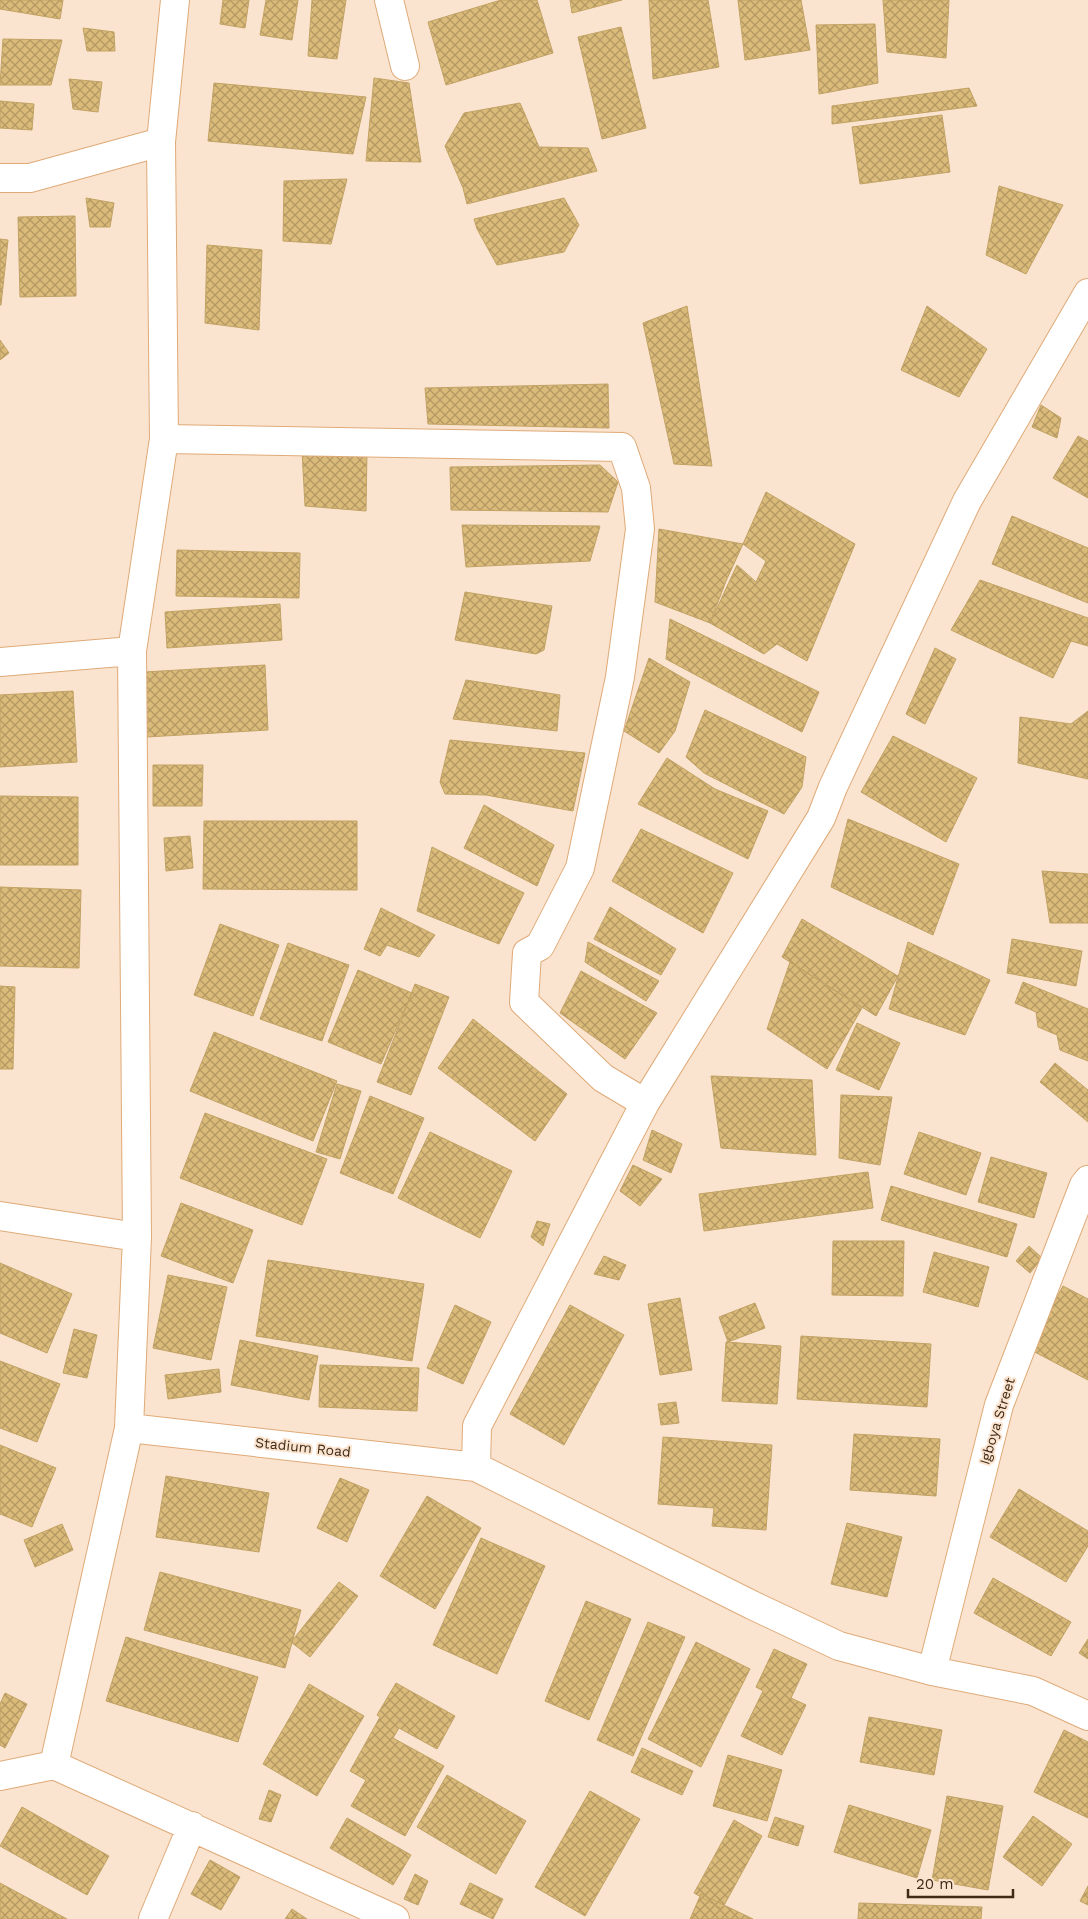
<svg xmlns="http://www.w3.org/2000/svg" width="1088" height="1919" font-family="'Work Sans',sans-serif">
	<defs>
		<pattern id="building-cross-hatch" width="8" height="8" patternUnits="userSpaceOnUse" patternTransform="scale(1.25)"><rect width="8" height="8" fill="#dbbb7a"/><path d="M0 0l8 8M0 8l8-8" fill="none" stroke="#b39863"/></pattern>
	</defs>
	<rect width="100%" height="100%" fill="#fae4d0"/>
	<path fill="url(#building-cross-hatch)" stroke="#c2a263" d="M0,0H63L60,19L0,9Z
		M223,0H249L245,28L220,24Z
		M266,0H298L292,40L260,35Z
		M312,0H346L337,59L308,56Z
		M501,0H537L553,53L446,85L428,22Z
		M570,0H622L572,13Z
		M649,0H708L719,67L653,79Z
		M738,0H801L810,50L745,60Z
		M883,0H949L946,58L887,52Z
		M875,24L878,83L819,94L816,25Z
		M621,27L646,128L602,139L578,37Z
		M83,28L114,32L115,51H87Z
		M3,39L62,40L51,85H0Z
		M374,78L409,83L421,162L366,161Z
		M69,79L102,82L98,112L73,109Z
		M214,83L366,97L353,154L208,141Z
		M969,88L977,106L832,124V106Z
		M0,101L34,104L32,130L0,128Z
		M520,103L539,147L588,148L597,171L467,204L463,188L445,146L464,113Z
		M942,115L950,172L860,184L852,127Z
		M347,179L331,244L283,241L284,181Z
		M999,186L1063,205L1026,274L986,255Z
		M86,198L114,203L110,227H90Z
		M564,198L579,225L564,252L497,265L477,229L474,219Z
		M75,216L76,296L20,297L18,217Z
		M0,239L8,240L1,305H0Z
		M207,245L262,250L259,330L205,323Z
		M687,306L712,466L674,464L643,323Z
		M927,306L987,349L959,397L901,370Z
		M0,340L9,353L0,360Z
		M608,384L609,428L428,424L425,388Z
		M1041,405L1061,418L1057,438L1032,427Z
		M1078,436L1088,441V498L1053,478Z
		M302,451H367L366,511L305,506Z
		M600,465L618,482L608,512L451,510L450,467Z
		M766,492L855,544L807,661L777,644L764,654L710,623L737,565L756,582L766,561L743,544Z
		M1012,516L1088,548V603L992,564Z
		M462,525L600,526L590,561L466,567Z
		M659,529L743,544L726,581L710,623L655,602Z
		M177,550L300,553L299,598L176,596Z
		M980,580L1088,618V646L1071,641L1053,678L951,630Z
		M465,592L552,606L544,650L536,654L455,640Z
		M280,604L282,640L167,648L165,612Z
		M670,619L819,692L802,732L666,659Z
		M935,648L956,659L925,724L906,714Z
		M649,658L690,682L675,731L659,753L624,731Z
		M265,665L268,730L147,737L144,672Z
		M466,680L560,695L557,731L453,719Z
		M73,691L77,762L0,767V695Z
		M705,710L806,757L802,787L784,814L704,773L686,757Z
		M1088,711V779L1018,763L1020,717L1071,724Z
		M893,736L977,778L946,842L861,792Z
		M450,740L585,753L573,811L486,795L445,794L440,782Z
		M667,758L715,789L768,811L748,859L638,804Z
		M153,765H203L202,806H153Z
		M0,796L78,797V865H0Z
		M484,805L554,845L537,886L464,848Z
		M848,819L959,864L933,935L831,887Z
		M204,821H357V890L203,889Z
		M641,829L733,873L703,933L612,881Z
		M190,836L193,868L166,871L164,838Z
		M432,847L524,893L499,944L417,911Z
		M1042,871L1088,874V923H1050Z
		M0,887L81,890L79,968L0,966Z
		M610,907L676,949L661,975L594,939Z
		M381,908L435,935L419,957L387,945L380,956L364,949Z
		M802,919L898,976L876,1016L782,957Z
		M220,924L279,945L253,1016L194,995Z
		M1012,939L1082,951L1076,986L1007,973Z
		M588,942L659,981L646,1001L585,962Z
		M908,942L990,980L965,1035L889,1009Z
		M288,943L349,965L322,1041L260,1019Z
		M790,962L862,1008L827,1069L767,1029Z
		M358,970L412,993L381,1064L328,1042Z
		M581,971L657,1013L625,1059L560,1013Z
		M1023,982L1088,1009V1061L1060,1050L1057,1035L1038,1027L1036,1012L1015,1003Z
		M415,984L449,997L411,1095L377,1082Z
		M0,986L15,987L13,1069H0Z
		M473,1019L567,1094L535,1141L438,1068Z
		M857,1023L900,1043L879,1090L836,1070Z
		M214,1032L337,1081L313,1141L190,1091Z
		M1055,1063L1088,1090V1122L1040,1082Z
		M711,1076L812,1080L816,1155L721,1148Z
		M337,1084L361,1091L340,1159L316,1152Z
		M841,1095L892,1097L880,1165L839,1158Z
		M370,1096L424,1118L393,1194L340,1173Z
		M205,1113L327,1159L302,1225L180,1178Z
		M652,1130L682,1144L671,1173L643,1160Z
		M430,1132L512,1171L480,1238L398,1198Z
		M919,1132L981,1153L966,1195L904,1174Z
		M991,1157L1047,1173L1034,1218L978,1202Z
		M633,1165L662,1179L640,1206L620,1191Z
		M868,1172L873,1208L704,1231L699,1194Z
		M891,1186L1017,1224L1007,1257L881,1220Z
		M181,1203L253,1230L233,1283L161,1256Z
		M537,1221L550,1224L543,1246L531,1237Z
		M833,1241H904L903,1296L832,1295Z
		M1029,1246L1042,1258L1030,1273L1016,1261Z
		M934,1252L989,1267L978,1307L923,1292Z
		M604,1256L626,1265L619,1280L594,1274Z
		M268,1260L424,1284L412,1361L256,1336Z
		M0,1263L72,1294L47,1353L0,1333Z
		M168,1275L227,1287L211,1360L153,1348Z
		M1063,1286L1088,1299V1380L1029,1349Z
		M680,1298L692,1370L660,1375L648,1304Z
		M755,1303L765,1328L728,1342L719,1317Z
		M455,1305L491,1322L463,1384L427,1368Z
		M570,1305L624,1335L564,1445L510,1414Z
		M74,1329L97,1335L87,1378L63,1373Z
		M801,1336L931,1344L927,1407L797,1399Z
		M240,1340L318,1356L309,1400L231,1385Z
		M726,1342L781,1346L777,1404L722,1401Z
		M0,1361L60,1384L37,1442L0,1428Z
		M320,1365L419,1368L417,1411L319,1407Z
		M219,1369L221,1392L168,1399L165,1375Z
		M676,1402L679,1423L661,1425L658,1404Z
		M854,1434L940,1439L936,1496L850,1490Z
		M663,1437L772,1445L766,1530L712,1526L714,1508L658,1504Z
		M0,1445L56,1468L32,1527L0,1514Z
		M166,1476L269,1493L259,1552L156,1537Z
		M340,1478L369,1490L347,1542L317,1528Z
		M1019,1489L1088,1531V1546L1066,1582L990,1537Z
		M427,1496L481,1528L435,1609L380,1576Z
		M847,1523L902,1537L887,1597L831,1584Z
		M62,1524L73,1550L35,1567L24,1540Z
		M481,1538L545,1566L497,1674L433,1645Z
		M160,1572L301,1610L285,1668L144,1630Z
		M993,1578L1071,1622L1051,1656L974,1613Z
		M339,1582L358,1596L310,1657L291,1642Z
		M586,1601L631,1619L589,1720L545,1701Z
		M648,1622L685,1637L633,1756L597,1740Z
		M126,1637L258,1677L238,1742L106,1701Z
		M1088,1639V1659L1079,1653Z
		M696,1642L750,1669L701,1767L648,1739Z
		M774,1649L807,1664L791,1698L806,1705L782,1755L741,1736L763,1691L756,1687Z
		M396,1683L455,1716L437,1749L399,1728L393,1738L444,1766L405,1836L351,1806L366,1780L350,1771L380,1717L377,1715Z
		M309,1684L364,1716L317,1796L263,1764Z
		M5,1693L27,1704L5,1748L0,1745V1704Z
		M869,1717L942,1730L934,1775L860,1762Z
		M1064,1730L1088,1742V1818L1034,1792Z
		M642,1748L693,1771L682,1795L631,1772Z
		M728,1755L782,1770L767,1821L713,1806Z
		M447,1775L526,1821L496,1874L417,1827Z
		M269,1790L281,1795L271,1822L259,1819Z
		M590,1791L640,1819L585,1916L535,1887Z
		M947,1796L1003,1806L988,1890L932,1880Z
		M849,1805L931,1830L917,1878L834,1852Z
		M22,1807L109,1856L87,1895L0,1846Z
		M1033,1816L1072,1844L1042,1886L1003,1857Z
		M775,1817L804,1826L798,1846L768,1837Z
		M347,1818L411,1855L393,1885L330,1848Z
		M734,1820L762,1836L722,1909L694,1893Z
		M210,1860L240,1877L221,1910L191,1894Z
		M415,1874L428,1881L418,1905L404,1899Z
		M0,1883L67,1919H0Z
		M470,1883L503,1899L493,1919L460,1904Z
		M1088,1886V1905L1080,1901Z
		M701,1894L753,1919H690Z
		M859,1903L982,1907L981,1919H858Z
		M292,1909L307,1919H285Z"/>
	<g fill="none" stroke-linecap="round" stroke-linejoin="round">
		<defs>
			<path id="street" d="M389,0L405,66
				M0,178H30L161,142
				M164,439L622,447L636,488L640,529L620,677L580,868L540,946L527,953L524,1002L603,1078L645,1103
				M0,662L132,651
				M0,1216L137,1237
				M129,1428L476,1467L752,1605L839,1646L932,1671L1033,1691L1088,1716
				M476,1467L477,1426L645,1103L821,818L833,787L967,501L1088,293
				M932,1671L999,1405L1084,1185L1088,1180
				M54,1765L129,1428L137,1237L132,651L164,439L161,142L175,0
				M0,1776L54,1765L395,1919
				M153,1919L192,1826"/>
		</defs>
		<use href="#street" stroke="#dfaa78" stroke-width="30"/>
		<use href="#street" stroke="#fff" stroke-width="28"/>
	</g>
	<g text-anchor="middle" stroke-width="4" stroke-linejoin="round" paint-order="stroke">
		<g font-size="14" fill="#3f2a15" stroke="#fae4d0">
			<text transform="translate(997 1421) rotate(-73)" y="5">Igboya Street</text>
			<text transform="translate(303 1447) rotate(6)" y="5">Stadium Road</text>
		</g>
	</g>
	<path d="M908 1889v8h105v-8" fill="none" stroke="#3f2a15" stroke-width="2.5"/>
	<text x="916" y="1889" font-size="15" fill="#3f2a15" stroke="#fae4d0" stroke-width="4" paint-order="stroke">20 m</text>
</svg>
